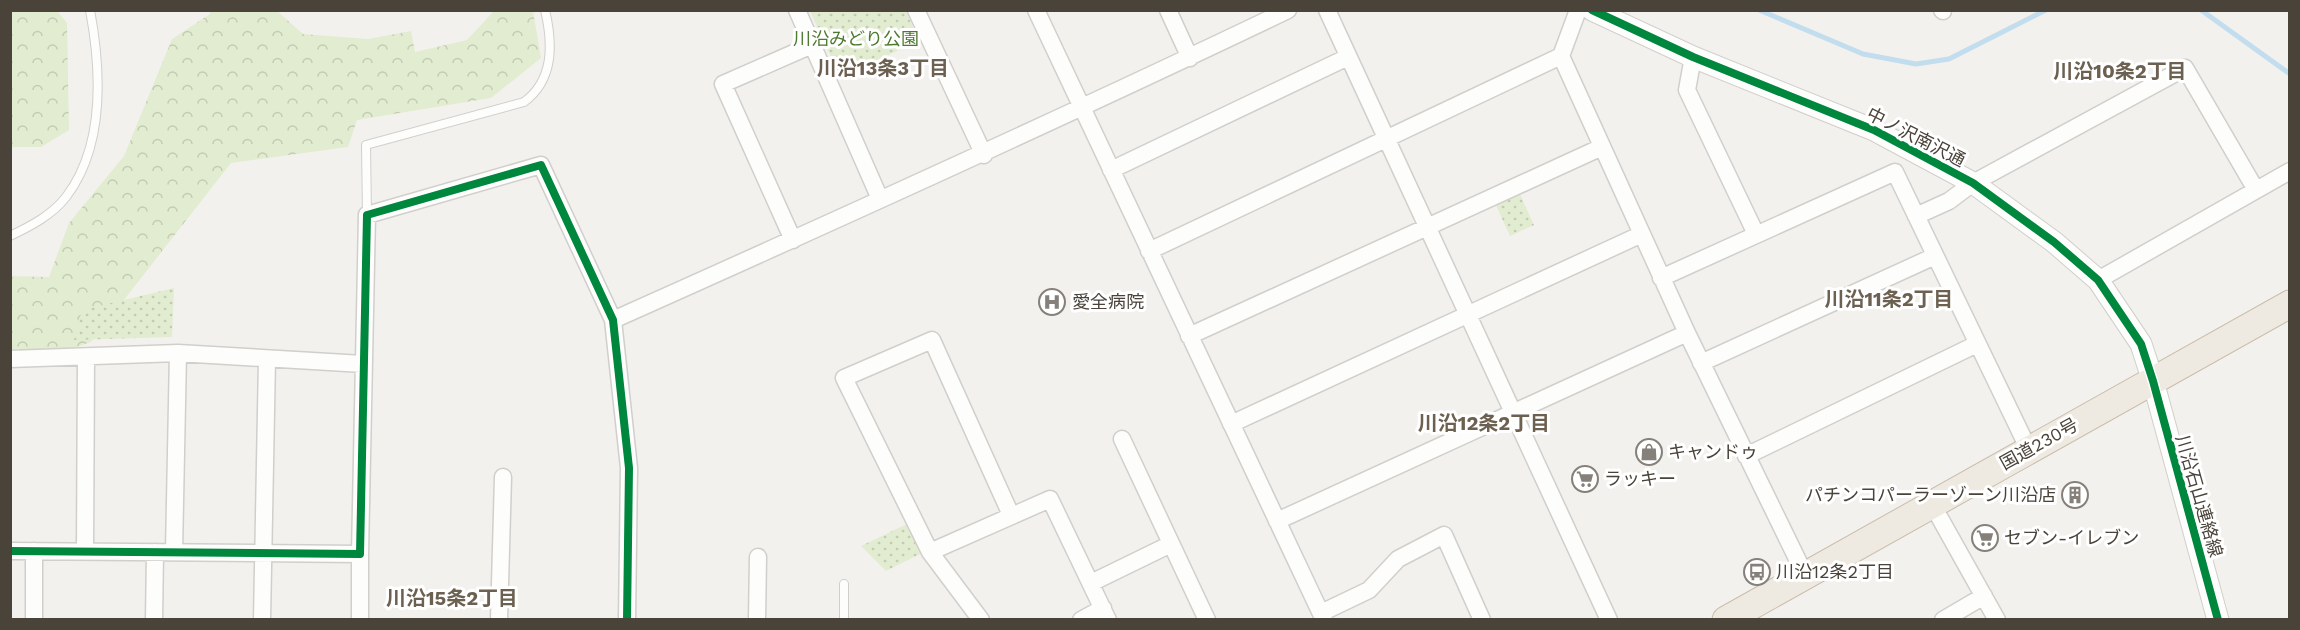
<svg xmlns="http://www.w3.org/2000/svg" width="2300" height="630" font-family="'Work Sans','Noto Sans JP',sans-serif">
	<defs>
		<pattern id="forest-crowns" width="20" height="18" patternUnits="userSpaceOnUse" patternTransform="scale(1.5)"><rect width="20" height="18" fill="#e1ecd0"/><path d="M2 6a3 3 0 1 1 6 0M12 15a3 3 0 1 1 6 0" fill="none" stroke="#c3ccb3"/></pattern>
		<pattern id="park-dots" width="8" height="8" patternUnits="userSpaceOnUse" patternTransform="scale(1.5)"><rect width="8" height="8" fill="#e1ecd0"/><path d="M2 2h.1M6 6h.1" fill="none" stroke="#c3ccb3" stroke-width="1.8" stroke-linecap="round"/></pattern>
	</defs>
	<rect width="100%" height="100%" fill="#f3f1ee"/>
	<path fill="url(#forest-crowns)" d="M11,10L57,11L67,23L69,130L41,147H11Z
		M210,11H277L303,34L368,39L411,31L415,52L467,40L494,11H533L541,58L491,98L357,120L348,147L231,163L91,342L65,351L11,349L10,276L49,277L69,223L124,156L172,39L210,14Z"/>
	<path fill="url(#park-dots)" d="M810,11H906L919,41L840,77Z
		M1518,190L1534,225L1510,236L1494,201Z
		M174,288L172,337L74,340L82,310Z
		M907,524L922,553L886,571L861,546Z"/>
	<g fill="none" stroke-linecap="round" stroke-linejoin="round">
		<path stroke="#c2ddee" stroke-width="5" d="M1759,10L1863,54L1916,64L1949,59L2046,10
			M2201,10L2290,74"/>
		<defs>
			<path id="service" d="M367,215L366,145L524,102C554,80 553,44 545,10
				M10,236C31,226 52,215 66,197C105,146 101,69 90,10
				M844,620V584"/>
			<path id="minor" d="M797,10L880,199
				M916,10L984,155
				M1036,10L1324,620
				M1168,10L1190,58
				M1327,10L1609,620
				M1578,10L1561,56L1687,333L1805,575
				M1942,10L1943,11
				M1693,57L1687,90L1756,234
				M1111,170L1348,57
				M1916,216L1949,201L1973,183L2185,68L2256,190
				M793,240L723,84L812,45
				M1149,251L1561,56
				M1661,278L1895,172L2029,450
				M2098,280L2290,171
				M613,320C839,219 1065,117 1288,10
				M1189,336L1602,147
				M10,359L178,353L363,364
				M1701,363L1935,256
				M1231,424L1642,234
				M1122,439L1207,620
				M1746,456L1977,344
				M1932,504L1997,620
				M1277,521L1687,333
				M10,551L360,554L367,215L541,165L613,320L629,468L627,620
				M85,552L86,357
				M174,552L178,353
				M930,552L1050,499L1108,620
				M360,554V620
				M1091,583L1171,544
				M1321,613L1369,590L1398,559L1444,535L1482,620
				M34,620V551
				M154,620L155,552
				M262,620L267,359
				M499,620L503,477
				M757,620L758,557
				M981,620L930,552L844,378L932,340L1011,515
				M1081,620L1103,608
				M1943,620L1984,596"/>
			<path id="tertiary" d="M1592,10L1693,57L1874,130L1973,183L2054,242L2098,280L2141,344L2153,381L2218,620"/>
			<path id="trunk" d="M1726,620L2290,304"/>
		</defs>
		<use href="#service" stroke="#d1cfcc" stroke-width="10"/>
		<use href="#minor" stroke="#d1cfcc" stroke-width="19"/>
		<use href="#tertiary" stroke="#d1cfcc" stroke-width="23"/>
		<use href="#trunk" stroke="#cabdab" stroke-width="29"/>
		<use href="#service" stroke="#fdfdfc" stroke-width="8"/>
		<use href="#minor" stroke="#fdfdfc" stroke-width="16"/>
		<use href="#tertiary" stroke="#fdfdfc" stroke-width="21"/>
		<use href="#trunk" stroke="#eeeae1" stroke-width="27"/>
		<defs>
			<path id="cycleway" d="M1592,10L1693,57L1874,130L1973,183L2054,242L2098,280L2141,344L2153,381L2218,620
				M10,551L360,554L367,215L541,165L613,320L629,468L627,620"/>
		</defs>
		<use href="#cycleway" stroke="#fff" stroke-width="11"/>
		<use href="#cycleway" stroke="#00873e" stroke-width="8"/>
	</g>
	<defs>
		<symbol id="hospital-ring" viewBox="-11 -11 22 22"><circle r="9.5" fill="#fff" stroke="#858079" stroke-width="1.5"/><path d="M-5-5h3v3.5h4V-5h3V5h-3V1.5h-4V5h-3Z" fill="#858079"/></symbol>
		<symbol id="shop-ring" viewBox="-11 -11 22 22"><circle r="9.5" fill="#fff" stroke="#858079" stroke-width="1.5"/><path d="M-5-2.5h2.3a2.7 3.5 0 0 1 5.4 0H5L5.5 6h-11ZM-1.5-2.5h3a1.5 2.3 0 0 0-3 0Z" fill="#858079"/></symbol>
		<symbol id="supermarket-ring" viewBox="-11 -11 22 22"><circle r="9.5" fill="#fff" stroke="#858079" stroke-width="1.5"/><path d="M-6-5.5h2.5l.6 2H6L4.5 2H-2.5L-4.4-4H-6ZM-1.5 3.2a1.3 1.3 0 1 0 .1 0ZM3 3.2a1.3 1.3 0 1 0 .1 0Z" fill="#858079"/></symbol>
		<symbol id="building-ring" viewBox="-11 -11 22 22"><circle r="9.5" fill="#fff" stroke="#858079" stroke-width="1.5"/><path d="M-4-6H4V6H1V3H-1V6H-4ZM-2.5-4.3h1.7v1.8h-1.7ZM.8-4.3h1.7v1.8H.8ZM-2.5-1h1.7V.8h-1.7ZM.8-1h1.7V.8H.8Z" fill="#858079"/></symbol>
		<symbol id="bus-ring" viewBox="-11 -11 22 22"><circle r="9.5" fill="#fff" stroke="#858079" stroke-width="1.5"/><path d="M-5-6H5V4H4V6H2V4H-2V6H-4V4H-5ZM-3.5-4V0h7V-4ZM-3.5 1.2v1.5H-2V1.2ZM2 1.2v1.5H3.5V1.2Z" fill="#858079"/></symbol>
	</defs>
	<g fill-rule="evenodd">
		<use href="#hospital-ring" x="1037" y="287" width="30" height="30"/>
		<use href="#shop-ring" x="1634" y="437" width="30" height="30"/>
		<use href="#supermarket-ring" x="1570" y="464" width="30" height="30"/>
		<use href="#building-ring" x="2060" y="480" width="30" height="30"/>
		<use href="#supermarket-ring" x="1970" y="523" width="30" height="30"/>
		<use href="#bus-ring" x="1742" y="557" width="30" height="30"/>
	</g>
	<g text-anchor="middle" stroke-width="6" stroke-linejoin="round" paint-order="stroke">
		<g font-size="18" fill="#4d7a2f" stroke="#fff">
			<text x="856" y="45">川沿みどり公園</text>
		</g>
		<g font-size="18" fill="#4a433a" stroke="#fff">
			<text transform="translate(1916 137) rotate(27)" y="6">中ノ沢南沢通</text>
			<text transform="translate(2039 444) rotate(-29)" y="6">国道230号</text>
			<text transform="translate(2199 496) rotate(74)" y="6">川沿石山連絡線</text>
		</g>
		<g font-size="18" fill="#4a433a" stroke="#fff" text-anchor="start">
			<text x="1072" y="308">愛全病院</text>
			<text x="1668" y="458">キャンドゥ</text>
			<text x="1604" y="485">ラッキー</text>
			<text x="2056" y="501" text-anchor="end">パチンコパーラーゾーン川沿店</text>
			<text x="2004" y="544">セブン-イレブン</text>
			<text x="1776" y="578">川沿12条2丁目</text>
		</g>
		<g font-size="20" font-weight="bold" fill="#6c6151" stroke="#fff">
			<text x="883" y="75">川沿13条3丁目</text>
			<text x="2120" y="78">川沿10条2丁目</text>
			<text x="1889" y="306">川沿11条2丁目</text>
			<text x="1484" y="430">川沿12条2丁目</text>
			<text x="452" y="605">川沿15条2丁目</text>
		</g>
	</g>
	<rect width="2300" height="630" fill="none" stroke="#4a433a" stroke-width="24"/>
</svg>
